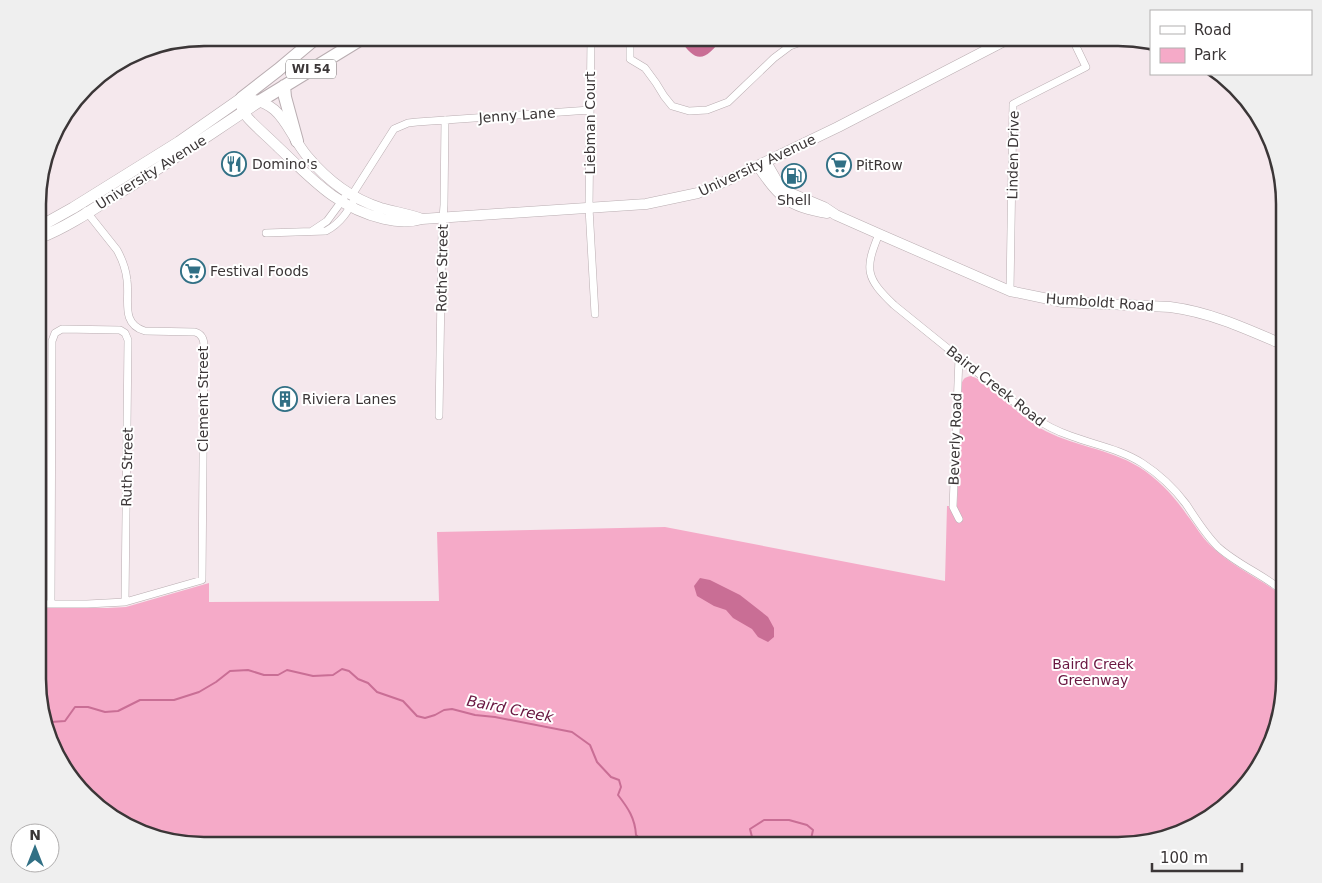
<svg xmlns="http://www.w3.org/2000/svg" width="1322" height="883" font-family="'DejaVu Sans',sans-serif">
	<rect width="100%" height="100%" fill="#f5e8ed"/>
	<path fill="#f5aac8" d="M971,376C981,379 990,388 998,395C1012,407 1025,418 1040,428C1071,446 1108,448 1139,467C1158,479 1174,496 1187,515C1195,525 1201,536 1210,545C1232,567 1260,578 1284,597V689L1256,772L1201,823L1128,845H414L181,842L151,837L111,817L60,762L39,700V608H108L126,607L209,583V602L439,601L437,532L665,527L945,581L947,506H957L961,387C962,380 964,377 971,376Z"/>
	<path fill="#c96e95" d="M679,38H723C705,60 697,66 679,38Z
		M700,578L710,580L740,595L768,617L774,628V637L768,642L758,637L752,629L733,618L726,610L714,606L697,596L694,586Z"/>
	<g fill="none" stroke-linecap="round" stroke-linejoin="round">
		<path stroke="#c96e95" stroke-width="2" d="M41,707L51,722L65,721L75,707H88L105,712L118,711L140,700H174L199,692L216,682L230,671L248,670L264,675H278L287,670L313,676L333,675L342,669L349,671L358,679L368,683L377,692L403,701L417,716L425,718L435,715L444,710L452,709L475,715L495,717L572,732L590,745L597,762L611,777L619,780L621,787L618,795C628,808 635,818 636,835L642,841L653,845
			M694,845L696,841L706,840L717,845
			M754,845L750,829L764,820H789L807,825L813,830L811,839L812,845
			M844,845L849,843H853L854,845"/>
		<defs>
			<path id="street" d="M591,38L589,208L595,314
				M630,38V59L645,68L656,83L664,96L672,106L689,111L707,110L728,102L774,58L790,46L812,38
				M159,46L209,43V38
				M352,195L394,129L408,123L417,122L590,110
				M312,231L327,221L344,198
				M266,233L326,231C341,223 348,211 356,197
				M879,234C864,270 866,278 894,305L1030,415C1043,424 1056,431 1071,436C1095,445 1120,449 1142,463C1159,474 1174,488 1186,504C1196,519 1205,534 1218,547C1238,565 1264,575 1284,592
				M1010,291L1013,104L1086,67L1072,38
				M959,358L953,507L959,519
				M439,416L442,231L444,205L445,120
				M39,604H87L125,602L202,580L204,346C204,339 202,334 195,332L145,331C120,324 130,299 127,280C126,270 122,259 117,250L86,211
				M51,604L52,341L55,333L62,329L120,330L125,333L128,340L125,602"/>
			<path id="secondary" d="M766,162L778,183L788,192L824,207L836,215L879,234L1010,291L1063,302L1170,307C1210,312 1247,329 1284,345
				M758,166C779,198 789,207 827,213
				M422,219C409,214 395,212 381,208C352,199 327,180 307,156C285,129 284,101 242,98V110L248,118C257,128 268,137 278,147C312,179 337,208 384,219C397,222 409,223 422,219L646,204L698,193L724,182L838,127L1010,38"/>
			<path id="primary" d="M39,227L73,208L179,142L242,98
				M39,238C65,228 89,212 112,197C163,167 211,133 260,101"/>
			<path id="highway" d="M284,86L285,97L297,141
				M242,98L278,70L316,38
				M260,101L363,38"/>
		</defs>
		<use href="#street" stroke="#b9adb1" stroke-width="8"/>
		<use href="#secondary" stroke="#b9adb1" stroke-width="11"/>
		<use href="#primary" stroke="#b9adb1" stroke-width="12"/>
		<use href="#highway" stroke="#b9adb1" stroke-width="14"/>
		<use href="#street" stroke="#fff" stroke-width="7"/>
		<use href="#secondary" stroke="#fff" stroke-width="10"/>
		<use href="#primary" stroke="#fff" stroke-width="11"/>
		<use href="#highway" stroke="#fff" stroke-width="12"/>
	</g>
	<defs>
		<symbol id="restaurant-ring" viewBox="-11 -11 22 22"><circle r="9.5" fill="#fff" stroke="#317085" stroke-width="1.5"/><path d="M-5-6h1v4h1v-4h1v4h1v-4h1v5L-1.5 .5V6h-2V.5L-5-1ZM5-6V6H3V1.5H1.5Q1.5-4 5-6Z" fill="#317085"/></symbol>
		<symbol id="supermarket-ring" viewBox="-11 -11 22 22"><circle r="9.5" fill="#fff" stroke="#317085" stroke-width="1.5"/><path d="M-6-5.5h2.5l.6 2H6L4.5 2H-2.5L-4.4-4H-6ZM-1.5 3.2a1.3 1.3 0 1 0 .1 0ZM3 3.2a1.3 1.3 0 1 0 .1 0Z" fill="#317085"/></symbol>
		<symbol id="fuel-ring" viewBox="-11 -11 22 22"><circle r="9.5" fill="#fff" stroke="#317085" stroke-width="1.5"/><path d="M-5.5-6h7V0h2V4h1.3V-2.5L3-4.5l.8-.8L6-3V5H2.5V1h-1V6h-7ZM-4.2-4.7v3.2H.2V-4.7Z" fill="#317085"/></symbol>
		<symbol id="building-ring" viewBox="-11 -11 22 22"><circle r="9.5" fill="#fff" stroke="#317085" stroke-width="1.5"/><path d="M-4-6H4V6H1V3H-1V6H-4ZM-2.5-4.3h1.7v1.8h-1.7ZM.8-4.3h1.7v1.8H.8ZM-2.5-1h1.7V.8h-1.7ZM.8-1h1.7V.8H.8Z" fill="#317085"/></symbol>
	</defs>
	<g fill-rule="evenodd">
		<use href="#restaurant-ring" x="220" y="150" width="28" height="28"/>
		<use href="#supermarket-ring" x="825" y="151" width="28" height="28"/>
		<use href="#fuel-ring" x="780" y="162" width="28" height="28"/>
		<use href="#supermarket-ring" x="179" y="257" width="28" height="28"/>
		<use href="#building-ring" x="271" y="385" width="28" height="28"/>
	</g>
	<g text-anchor="middle" stroke-width="4" stroke-linejoin="round" paint-order="stroke">
		<rect fill="#fff" stroke="#767273" stroke-width="1" x="286" y="59.5" width="50" height="19" rx="4"/>
		<g font-size="12" font-weight="bold" fill="#3b3637">
			<text x="311" y="73">WI 54</text>
		</g>
		<g font-size="14" fill="#3b3637" stroke="#fff">
			<text transform="translate(517 115) rotate(-4)" y="5">Jenny Lane</text>
			<text transform="translate(590 123) rotate(-90)" y="5">Liebman Court</text>
			<text transform="translate(1013 155) rotate(-89)" y="5">Linden Drive</text>
			<text transform="translate(757 165) rotate(-25)" y="5">University Avenue</text>
			<text transform="translate(151 172) rotate(-32)" y="5">University Avenue</text>
			<text transform="translate(442 268) rotate(-89)" y="5">Rothe Street</text>
			<text transform="translate(1100 302) rotate(4)" y="5">Humboldt Road</text>
			<text transform="translate(996 386) rotate(38)" y="5">Baird Creek Road</text>
			<text transform="translate(203 399) rotate(-90)" y="5">Clement Street</text>
			<text transform="translate(955 439) rotate(-88)" y="5">Beverly Road</text>
			<text transform="translate(127 467) rotate(-89)" y="5">Ruth Street</text>
		</g>
		<g font-size="14" fill="#3b3637" stroke="#fff" text-anchor="start">
			<text x="252" y="169">Domino's</text>
			<text x="856" y="170">PitRow</text>
			<text x="794" y="205" text-anchor="middle">Shell</text>
			<text x="210" y="276">Festival Foods</text>
			<text x="302" y="404">Riviera Lanes</text>
		</g>
		<g font-size="14" fill="#6a1741" stroke="#fff">
			<text x="1093" y="669">Baird Creek<tspan x="1093" dy="16">Greenway</tspan></text>
		</g>
		<g font-size="15" font-style="italic" fill="#691741" stroke="#fff">
			<text transform="translate(510 709) rotate(11)" y="5">Baird Creek</text>
		</g>
	</g>
	<path d="M0 0H1322V883H0ZM204 46H1118A158 158 0 0 1 1276 204V679A158 158 0 0 1 1118 837H204A158 158 0 0 1 46 679V204A158 158 0 0 1 204 46Z" fill="#efefef" fill-rule="evenodd"/>
	<path fill="none" stroke="#3b3637" stroke-width="2.5" d="M204 46H1118A158 158 0 0 1 1276 204V679A158 158 0 0 1 1118 837H204A158 158 0 0 1 46 679V204A158 158 0 0 1 204 46Z"/>
	<rect x="1150" y="10" width="162" height="65" fill="#ffffff" stroke="#b1afaf"/>
	<rect x="1160" y="26" width="25" height="8" fill="#ffffff" stroke="#b1afaf"/>
	<text x="1194" y="35" font-size="15" fill="#3b3637">Road</text>
	<rect x="1160" y="48" width="25" height="15" fill="#f5aac8" stroke="#b1afaf"/>
	<text x="1194" y="60" font-size="15" fill="#3b3637">Park</text>
	<g transform="translate(35 848)"><circle r="24" fill="#ffffff" stroke="#b1afaf"/>
	<path d="M0-4L9 19L0 12L-9 19Z" fill="#317085"/>
	<text y="-8" font-size="14" font-weight="bold" text-anchor="middle" fill="#3b3637">N</text>
	</g>
	<path d="M1152 863v8h90v-8" fill="none" stroke="#3b3637" stroke-width="2.5"/>
	<text x="1160" y="863" font-size="15" fill="#3b3637" stroke="#ffffff" stroke-width="4" paint-order="stroke">100 m</text>
</svg>
